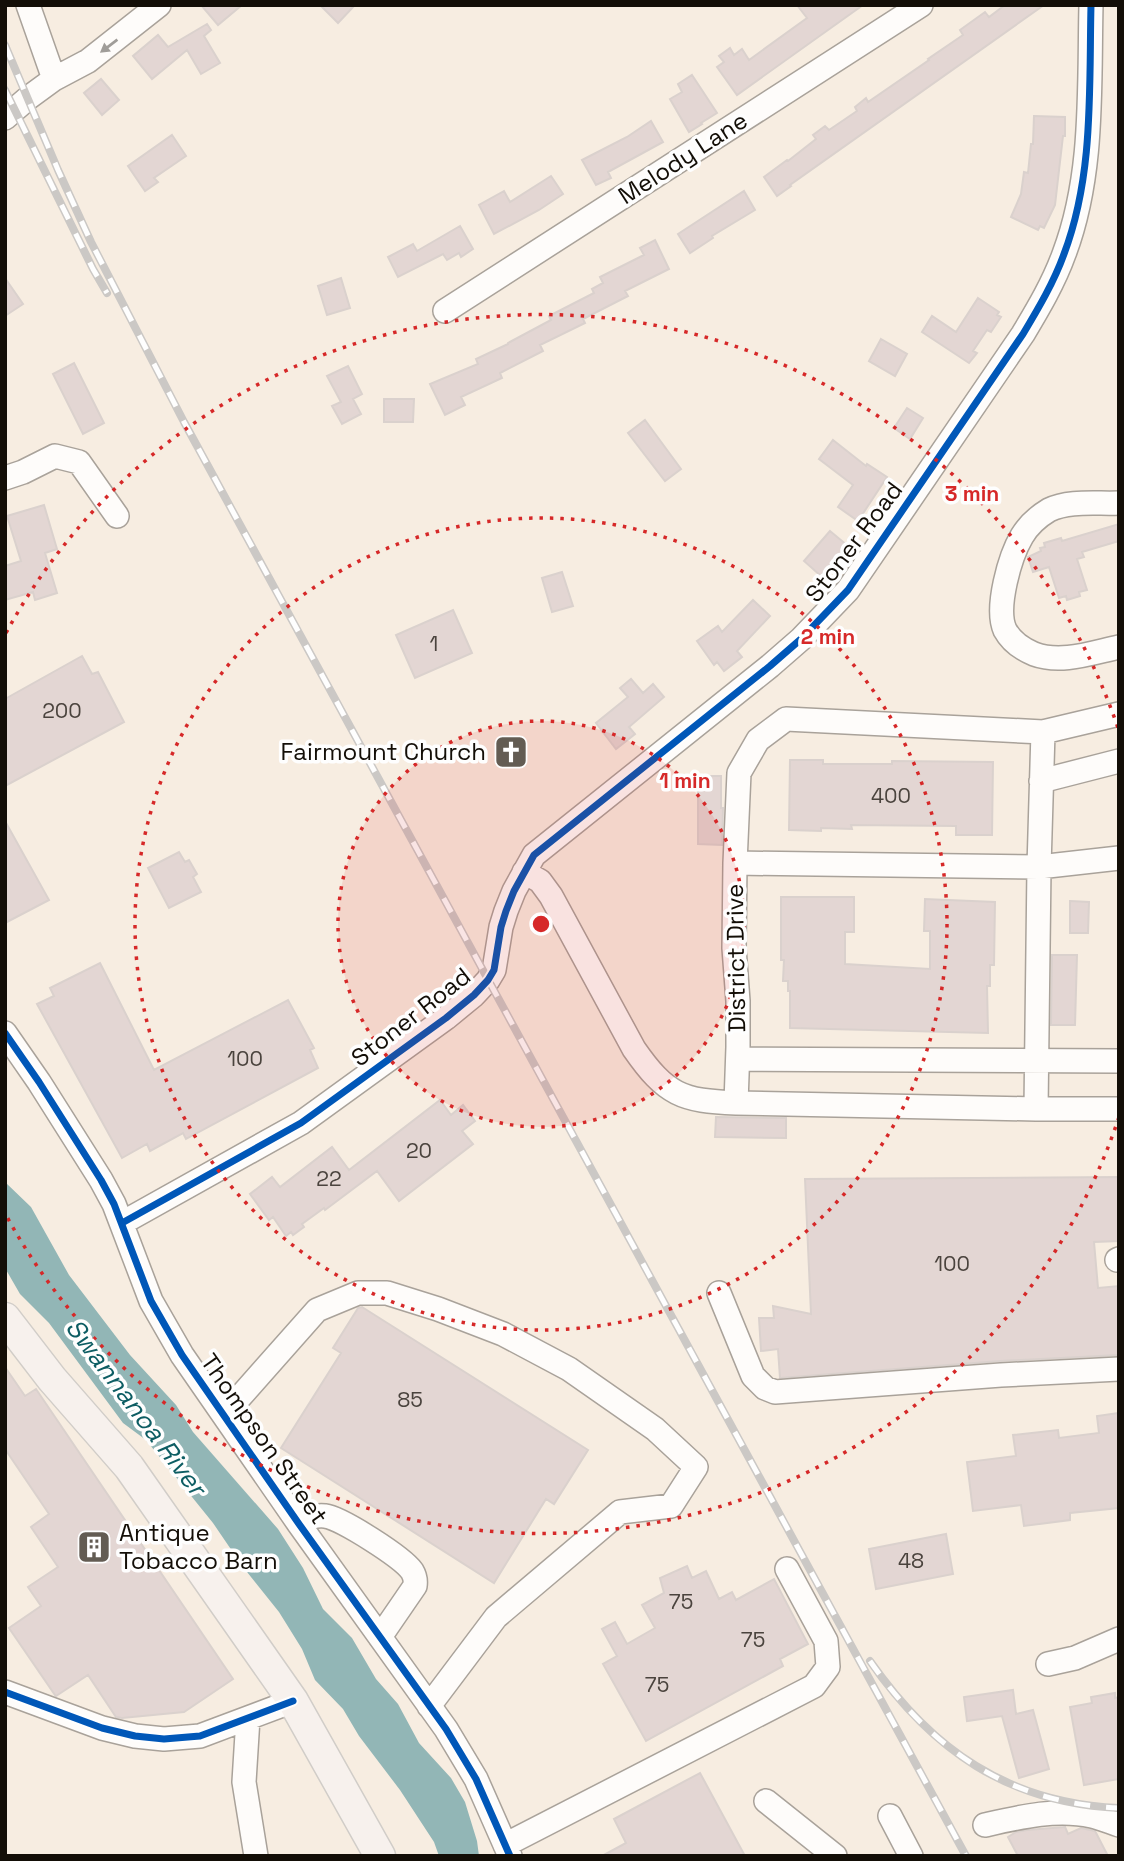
<svg xmlns="http://www.w3.org/2000/svg" width="1124" height="1861" font-family="'Space Grotesk',sans-serif">
	<rect width="100%" height="100%" fill="#f7ede1"/>
	<path fill="#92b6b6" d="M5,1182L31,1207L69,1275L130,1355L176,1405L193,1432L278,1529L303,1568L323,1609L352,1638L376,1679L398,1704L419,1743L451,1778L465,1802L477,1841L479,1856H439L434,1842L400,1790L359,1736L343,1709L315,1680L302,1649L279,1612L243,1567L213,1523L146,1440L123,1423L49,1323L20,1294L5,1268Z"/>
	<path fill="#e3d6d3" stroke="#dad1cd" stroke-width="2" d="M201,5H242L218,25Z
		M320,5H355L338,23Z
		M797,5H863L737,95L717,67L724,62L719,56L730,48L734,55L742,49L749,60L807,18Z
		M1005,5H1044L790,185L791,186L777,196L764,177L787,160L788,161L816,139L813,135L825,126L829,130L857,111L855,107L866,98L868,102L929,60L928,59L963,35L960,30L985,12L989,17Z
		M207,24L211,30L204,36L220,63L201,74L187,50L152,79L133,56L158,35L168,47Z
		M692,75L717,113L701,123L702,124L689,132L670,99L682,92L678,84Z
		M101,79L119,100L102,115L84,93Z
		M1034,116L1065,117V136H1063L1055,205L1044,228L1040,226L1038,230L1011,217L1021,194L1024,172L1028,173L1031,144H1033Z
		M651,121L663,142L608,172L611,178L596,185L582,160L627,137Z
		M172,135L186,156L154,178L158,182L145,191L128,166Z
		M551,176L563,194L539,210L494,234L479,205L504,191L510,202Z
		M744,191L755,210L712,236L713,238L690,253L678,234Z
		M460,226L473,249L461,257L459,253L447,260L443,254L398,277L388,257L413,244L417,251Z
		M655,240L669,269L625,291L628,296L583,319L585,323L540,345L543,351L500,373L502,378L461,397L465,405L445,415L430,384L478,364L476,359L508,344V343L551,320L549,316L594,293L592,289L603,283L600,277L644,255L640,248Z
		M5,278L23,304L5,316Z
		M341,278L350,308L327,315L318,286Z
		M978,298L999,312L997,315L1001,317L991,332L987,330L973,351L977,353L969,363L922,332L932,316L956,332Z
		M881,339L907,354L895,376L869,361Z
		M74,363L104,423L83,434L53,374Z
		M348,366L362,394L353,399L361,414L342,424L332,406L341,402L327,376Z
		M384,399H414L413,422H384Z
		M907,408L923,418L910,439L894,428Z
		M645,420L681,469L665,481L628,433Z
		M833,440L866,466L867,464L887,477L858,521L838,507L853,485L819,459Z
		M44,505L57,549L45,553L57,593L35,600L33,592L5,600V566L21,561L7,516Z
		M1119,524V541L1082,552L1084,557L1077,559L1087,590L1079,592L1080,596L1067,600L1066,596L1059,598L1049,567L1033,572L1028,557L1041,551L1040,548L1045,547L1044,543L1061,538L1062,541Z
		M830,531L848,546L843,551L847,554L838,564L834,561L821,576L804,561Z
		M562,572L573,606L552,612L542,578Z
		M753,600L770,616L737,651L742,657L724,671L717,662L714,665L697,641L718,626L722,632Z
		M453,610L472,653L415,678L396,635Z
		M82,656L92,674L98,672L124,722L5,786V699Z
		M631,679L643,693L653,684L664,697L629,727L635,734L616,749L596,723L628,697L620,688Z
		M790,760H823V764H892V761L993,762L992,835H956V826L851,825L852,829L821,828V831L789,830Z
		M698,776H721V808H723L722,845L698,844Z
		M5,821L49,900L5,923Z
		M179,852L185,862L189,860L197,874L193,877L201,892L169,908L148,868Z
		M781,897H854V932H845V964L930,969V931H924L925,899L995,902L994,965H990V986H987L988,1033L790,1028V991H788V981H783L784,960H781Z
		M1070,901L1089,902L1088,933H1070Z
		M1052,955H1077L1075,1025H1051Z
		M100,963L154,1070L288,1000L314,1048L310,1050L318,1068L186,1139L183,1133L150,1151L147,1144L122,1158L37,1004L54,996L50,988Z
		M440,1100L451,1115L463,1105L475,1121L462,1131L473,1144L399,1201L377,1171L325,1210L324,1208L302,1224L304,1227L293,1235L291,1232L286,1236L273,1217L269,1220L250,1194L272,1177L280,1187L332,1147L349,1170Z
		M716,1117L786,1118V1138L715,1137Z
		M1119,1177V1241L1094,1242L1098,1288L1119,1286V1355L1000,1361L780,1378L778,1349L761,1351L759,1318H774L773,1306L811,1314L805,1179Z
		M362,1307L588,1450L554,1504L546,1499L494,1583L281,1448L341,1353L333,1348L358,1308Z
		M5,1367L25,1396L36,1389L233,1679L184,1712L122,1718L116,1717L88,1675L56,1696L55,1695L9,1628L41,1606L28,1587L58,1567L31,1527L49,1514L5,1449Z
		M1119,1413V1508L1070,1513V1520L1024,1526L1021,1505L973,1511L967,1462L1016,1456L1013,1435L1058,1430L1059,1438L1099,1433L1097,1416Z
		M946,1534L953,1574L876,1589L869,1549Z
		M687,1566L692,1578L706,1571L719,1599L732,1592L736,1600L774,1579L808,1644L780,1659L783,1666L646,1741L603,1664L617,1656L602,1629L615,1622L627,1644L655,1628L642,1605L664,1593L660,1578Z
		M1013,1690L1016,1714L1033,1710L1049,1769L1019,1778L1002,1716L967,1721L964,1697Z
		M1115,1693V1698L1119,1697V1779L1084,1785L1070,1707L1092,1703L1091,1697Z
		M700,1773L745,1856H602L626,1843L614,1819Z
		M1065,1827L1068,1834L1081,1828L1095,1831L1108,1856H1018L1008,1837L1016,1832L1027,1830Z"/>
	<g fill="none" stroke-linecap="round" stroke-linejoin="round">
		<defs>
			<path id="minor" d="M28,5L54,79
				M5,118L28,98L54,79L88,61L159,5
				M445,311L921,5
				M5,478L23,472L55,456L79,462L117,516
				M1119,503C1097,504 1069,500 1049,510C1039,516 1028,526 1022,536C1010,556 995,608 1005,630C1011,641 1022,649 1034,654C1061,664 1091,653 1119,647
				M1043,732L1119,714
				M1041,781L1119,761
				M524,872L540,881L551,896L634,1049C666,1095 682,1101 736,1103L1036,1109L1039,867L1043,732L786,719L758,740L739,773L735,863
				M5,1033L39,1082L101,1180L114,1204L151,1301L182,1355L299,1524L446,1729L476,1779L510,1856
				M738,1059L1119,1061
				M736,1103L738,1047V1001L734,948L735,863L1039,867L1119,858
				M1036,1109H1119
				M122,1223L301,1123L446,1018L474,995L488,980L494,970L501,927L506,911L514,891L534,855L770,666L801,639L848,590L1023,334C1038,309 1054,282 1064,254C1094,175 1089,88 1091,5
				M1117,1260L1119,1259
				M719,1293L753,1376L765,1388L775,1392L1001,1375L1119,1369
				M224,1415L317,1310L358,1293H387L438,1309L503,1334L569,1369L655,1429L696,1467L671,1506L620,1512L496,1617L429,1706
				M299,1524C308,1518 314,1515 325,1516C341,1518 402,1557 412,1571C415,1576 416,1580 415,1586L380,1637
				M1048,1664L1075,1658L1119,1639
				M5,1692L102,1728L135,1736L164,1739L200,1736L293,1701
				M248,1718L244,1782L256,1856
				M766,1801L835,1856
				M890,1816L911,1856
				M985,1825C1020,1817 1057,1808 1092,1816C1101,1818 1110,1822 1119,1825
				M505,1845L814,1686L828,1667L826,1641L787,1569"/>
			<path id="major" d="M5,1318L52,1379L129,1467L293,1701L380,1856"/>
		</defs>
		<use href="#minor" stroke="#a9a29a" stroke-width="26"/>
		<use href="#major" stroke="#d1cdc8" stroke-width="33"/>
		<use href="#minor" stroke="#fefcfa" stroke-width="23"/>
		<use href="#major" stroke="#f7f1ed" stroke-width="30"/>
		<defs>
			<path id="rail" d="M5,45L58,170L91,242L184,422L966,1856
				M5,90L93,269L107,293
				M870,1661C932,1750 1008,1803 1119,1808"/>
		</defs>
		<use href="#rail" stroke="#cbc8c5" stroke-width="8"/>
		<use href="#rail" stroke="#fefefe" stroke-width="5" stroke-dasharray="16" stroke-linecap="butt"/>
		<defs>
			<path id="cycleway" d="M5,1033L39,1082L101,1180L114,1204L151,1301L182,1355L299,1524L446,1729L476,1779L510,1856
				M122,1223L301,1123L446,1018L474,995L488,980L494,970L501,927L506,911L514,891L534,855L770,666L801,639L848,590L1023,334C1038,309 1054,282 1064,254C1094,175 1089,88 1091,5
				M5,1692L102,1728L135,1736L164,1739L200,1736L293,1701"/>
		</defs>
		<use href="#cycleway" stroke="#fefefe" stroke-width="11"/>
		<use href="#cycleway" stroke="#0057b8" stroke-width="7"/>
	</g>
	<defs><path id="oneway-solid" d="M-6-.8H1V-3.2L6.5 0L1 3.2V.8H-6Z" transform="scale(1.75)"/></defs>
	<use fill="#a09d99" href="#oneway-solid" transform="translate(109 46) rotate(143)"/>
	<circle cx="541" cy="924" r="203" fill="#d62828" fill-opacity=".12"/>
	<g fill="none" stroke="#d62828" stroke-width="3.5" stroke-dasharray="3.5 7">
		<circle cx="541" cy="924" r="203"/>
		<circle cx="541" cy="924" r="406"/>
		<path d="M1119 1117A609 609 0 0 1 6 1215M6 633A609 609 0 0 1 1119 731"/>
	</g>
	<defs>
		<symbol id="church-square" viewBox="-11 -11 22 22"><rect x="-9" y="-9" width="18" height="18" rx="4" fill="#635c53" stroke="#fefefe"/><path d="M-1.2-6h2.4v3.5h3.3v2.4h-3.3V6h-2.4V-.1h-3.3v-2.4h3.3Z" fill="#fff"/></symbol>
		<symbol id="building-square" viewBox="-11 -11 22 22"><rect x="-9" y="-9" width="18" height="18" rx="4" fill="#635c53" stroke="#fefefe"/><path d="M-4-6H4V6H1V3H-1V6H-4ZM-2.5-4.3h1.7v1.8h-1.7ZM.8-4.3h1.7v1.8H.8ZM-2.5-1h1.7V.8h-1.7ZM.8-1h1.7V.8H.8Z" fill="#fff"/></symbol>
	</defs>
	<g fill-rule="evenodd">
		<use href="#church-square" x="492" y="733" width="38" height="38"/>
		<use href="#building-square" x="75" y="1528" width="38" height="38"/>
	</g>
	<g text-anchor="middle" stroke-width="7" stroke-linejoin="round" paint-order="stroke">
		<g font-size="21" fill="#4a433d">
			<text x="434" y="651">1</text>
			<text x="62" y="718">200</text>
			<text x="891" y="803">400</text>
			<text x="245" y="1066">100</text>
			<text x="419" y="1158">20</text>
			<text x="329" y="1186">22</text>
			<text x="952" y="1271">100</text>
			<text x="410" y="1407">85</text>
			<text x="911" y="1568">48</text>
			<text x="681" y="1609">75</text>
			<text x="753" y="1647">75</text>
			<text x="657" y="1692">75</text>
		</g>
		<g font-size="24" fill="#130e07" stroke="#fefefe">
			<text transform="translate(683 158) rotate(-33)" y="8">Melody Lane</text>
			<text transform="translate(854 542) rotate(-53)" y="8">Stoner Road</text>
			<text transform="translate(736 958) rotate(-91)" y="8">District Drive</text>
			<text transform="translate(411 1017) rotate(-38)" y="8">Stoner Road</text>
			<text transform="translate(264 1439) rotate(55)" y="8">Thompson Street</text>
		</g>
		<g font-size="24" fill="#130e07" stroke="#fefefe" text-anchor="end">
			<text x="486" y="760">Fairmount Church</text>
			<text x="119" y="1541" text-anchor="start">Antique<tspan x="119" dy="28">Tobacco Barn</tspan></text>
		</g>
		<g font-size="26" font-style="italic" fill="#0d5d63" stroke="#fefefe">
			<text transform="translate(136 1407) rotate(53)" y="9">Swannanoa River</text>
		</g>
	</g>
	<circle cx="541" cy="924" r="10" fill="#d62828" stroke="#fefefe" stroke-width="3.5"/>
	<g font-size="21" text-anchor="middle" font-weight="bold" fill="#d62828" stroke="#fefefe" stroke-width="7" stroke-linejoin="round" paint-order="stroke">
		<text x="972" y="501">3 min</text>
		<text x="828" y="644">2 min</text>
		<text x="685" y="788">1 min</text>
	</g>
	<rect width="1124" height="1861" fill="none" stroke="#130e07" stroke-width="14"/>
</svg>
